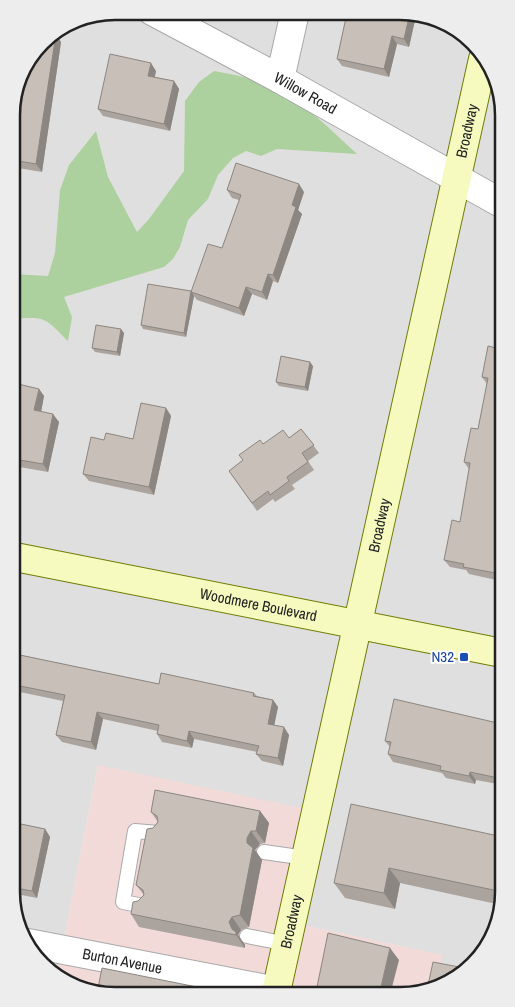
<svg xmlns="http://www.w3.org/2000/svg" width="515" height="1007" font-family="'Archivo Narrow',sans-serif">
	<rect width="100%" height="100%" fill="#f2efe9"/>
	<path fill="#e0dfdf" d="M115,11L420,13L468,37L498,82L504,899L482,955L436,989L442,955L293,923L98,765L57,975L47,970L17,925L12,102L46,37L76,19Z"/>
	<path fill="#f2dad9" d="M98,765L316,811L293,923L443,955L436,989L101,995L57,975Z"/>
	<path fill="#add19e" d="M214,71C235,75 258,79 277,89C307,105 332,131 357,154L277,149L261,156L246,151L233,158L218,175L208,199L188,220L180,247L173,259L164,267L64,297L72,317L68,341C45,318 46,316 13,319V274L48,276L55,253L60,190L69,165L96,131L108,177L137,232L149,219L184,171L185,101L199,82Z"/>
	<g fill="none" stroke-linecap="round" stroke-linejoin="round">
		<defs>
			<path id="lane" d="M264,852L306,858
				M144,906L123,902L135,831L158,833
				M247,936L287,944"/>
			<g id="street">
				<path id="s1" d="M152,11L280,79L499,202"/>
				<path d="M280,79L295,12"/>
				<path id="s2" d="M28,943L277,991"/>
			</g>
			<g id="secondary">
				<path id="s3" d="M15,557L502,653"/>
				<path id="s4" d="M276,992L483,59"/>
			</g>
		</defs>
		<use href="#lane" stroke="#a9a9a9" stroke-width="16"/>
		<use href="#street" stroke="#a9a9a9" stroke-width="30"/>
		<use href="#secondary" stroke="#707d05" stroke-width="30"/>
		<use href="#lane" stroke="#fff" stroke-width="14"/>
		<use href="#street" stroke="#fff" stroke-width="28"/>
		<use href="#secondary" stroke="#f7fabf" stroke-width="28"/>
	</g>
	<path fill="#aba49e" d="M347,13H414L413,17L415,20L409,47L397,44L389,77L342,66L337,59Z
		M61,42L42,172L12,167V102Z
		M156,71L155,77L174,81L179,89L170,131L103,116L98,109Z
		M227,190L304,192L298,210L302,214L278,283L273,281L267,300L252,294L244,316L197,300L194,296L186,337L143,329L141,325L191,292L222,248L239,200L232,198Z
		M500,325L501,581L469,574L466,570L450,567L444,560L460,522L469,469L464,462L478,429L487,384L482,377L496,348Z
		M124,333L120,356L95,352L92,348Z
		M313,366L308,391L279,386L276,382Z
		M14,383L39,389L44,396L41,411L59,422L48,472L14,466Z
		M166,408L171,416L154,495L89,481L83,474L104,440L133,439Z
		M301,429L319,453L308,461L314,470L292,485L295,489L275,502L273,499L257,511L229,471L243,460L263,444L289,438Z
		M15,654L159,684L254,693L257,696L273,700L278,707L274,725L289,735L283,766L262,761L256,754L257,752L194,739L192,748L162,742L157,734L158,731L103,719L96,750L62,742L56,735L63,701L15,691Z
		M502,724L503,785L476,780L475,784L446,778L442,773L393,762L388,754L390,747L385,741Z
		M260,811L269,823L265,843L260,844L255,850L262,860L249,927L241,930L238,935L245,945V948L139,927L131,914L138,901L144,895L136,885L153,828L158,822L151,812Z
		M16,823L45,829L50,837L37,898L16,894Z
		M503,837L504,899L501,905L400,883L395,909L345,898L334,883Z"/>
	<path fill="#8b8681" d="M408,13H414L413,17L415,20L409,47L404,39Z
		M56,34L61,42L42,172L36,164Z
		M392,36L397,44L389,77L384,69Z
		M151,63L156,71L153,83L148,76Z
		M174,81L179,89L170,131L164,124Z
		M299,184L304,192L298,210L302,214L278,283L273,275L292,205Z
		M268,274L273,281L267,300L262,292Z
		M246,287L252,294L244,316L239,308Z
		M191,291L194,296L186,337L184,333Z
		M121,329L124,333L120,356L117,352Z
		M310,362L313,366L308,391L305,387Z
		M39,389L44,396L40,418L34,410Z
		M166,408L171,416L154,495L149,487Z
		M53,414L59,422L48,472L43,464Z
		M273,700L278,707L273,731L268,724Z
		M97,712L103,719L96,750L91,742Z
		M284,727L289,735L283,766L278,758Z
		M189,731L194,739L192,748L187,741Z
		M470,772L476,780L475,784L469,776Z
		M260,811L269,823L265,843L256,831Z
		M45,829L50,837L37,898L32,891Z
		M251,831L260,844L255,850L262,860L249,927L240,915L247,843V838Z
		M389,868L400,883L395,909L384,893Z
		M232,917L241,930L238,935L245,945V948L232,929L229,922Z
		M390,948L399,960L391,991L381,987Z"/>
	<path fill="#c7bfb8" stroke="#8b8681" d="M347,13H410L404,39L392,36L384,69L337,59Z
		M52,34H56L36,164L12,160V102L22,69L46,37Z
		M110,54L151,63L148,76L174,81L164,124L98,109Z
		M236,163L299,184L292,205L296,207L273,275L268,274L262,292L246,287L239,308L191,292L208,244L222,248L241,195L227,190Z
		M148,284L191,291L184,333L141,325Z
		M500,295V306L498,305Z
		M96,325L121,329L117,352L92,348Z
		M500,325L501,574L463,567L464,564L444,560L452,520L460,522L470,463L464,462L471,428L478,429L488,378L482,377L488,346L496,348Z
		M281,356L310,362L305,387L276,382Z
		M14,383L39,389L34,410L53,414L43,464L14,459Z
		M141,403L166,408L149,487L83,474L91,437L104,440L106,433L133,439Z
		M301,429L314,445L302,453L308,462L287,477L289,481L270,495L268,491L252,503L229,471L243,460L239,455L260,440L263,444L283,430L289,438Z
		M15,654L159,684L161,673L254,693L253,696L273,700L268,724L284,727L278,758L256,754L259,746L189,731L187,741L157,734L159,725L97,712L91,742L56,735L65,695L15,685Z
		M394,699L502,724L503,779L470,772L469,776L440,770L441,766L388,754L391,742L385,741Z
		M155,790L260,811L256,831H251L247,838V843L253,848L240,915L232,917L229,922L232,929L236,932V935L131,914L133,902L138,901L144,895L143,890L136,885L147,829L153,828L158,822L157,816L151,812Z
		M351,804L503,837V892L389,868L384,893L334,883Z
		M16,823L45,829L32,891L16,888Z
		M328,933L390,948L381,987L399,991L316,992Z
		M433,962L464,968L433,990H427Z
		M102,968L212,990L211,993L101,995L97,993Z"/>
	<rect fill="#1a4fb4" stroke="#fff" stroke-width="2" x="459" y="652" width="10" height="10" rx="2.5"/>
	<g text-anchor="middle" stroke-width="4" stroke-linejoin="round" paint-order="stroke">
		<g font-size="15" fill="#222" stroke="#fff">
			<text dy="5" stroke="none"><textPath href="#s1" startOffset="174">Willow Road</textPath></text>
			<text dy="5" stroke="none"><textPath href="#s4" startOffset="882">Broadway</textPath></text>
			<text dy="5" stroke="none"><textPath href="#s4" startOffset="478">Broadway</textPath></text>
			<text dy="5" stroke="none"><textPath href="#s3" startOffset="248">Woodmere Boulevard</textPath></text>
			<text dy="5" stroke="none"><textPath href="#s4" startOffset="72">Broadway</textPath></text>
			<text dy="5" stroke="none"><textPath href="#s2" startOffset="96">Burton Avenue</textPath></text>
		</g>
		<g font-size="15" fill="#164399" stroke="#fff" text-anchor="end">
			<text x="454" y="662">N32</text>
		</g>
	</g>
	<path d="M0 0H515V1007H0ZM115 20H400A95 95 0 0 1 495 115V892A95 95 0 0 1 400 987H115A95 95 0 0 1 20 892V115A95 95 0 0 1 115 20Z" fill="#ededed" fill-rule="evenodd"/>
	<path fill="none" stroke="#222" stroke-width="2.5" d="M115 20H400A95 95 0 0 1 495 115V892A95 95 0 0 1 400 987H115A95 95 0 0 1 20 892V115A95 95 0 0 1 115 20Z"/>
</svg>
